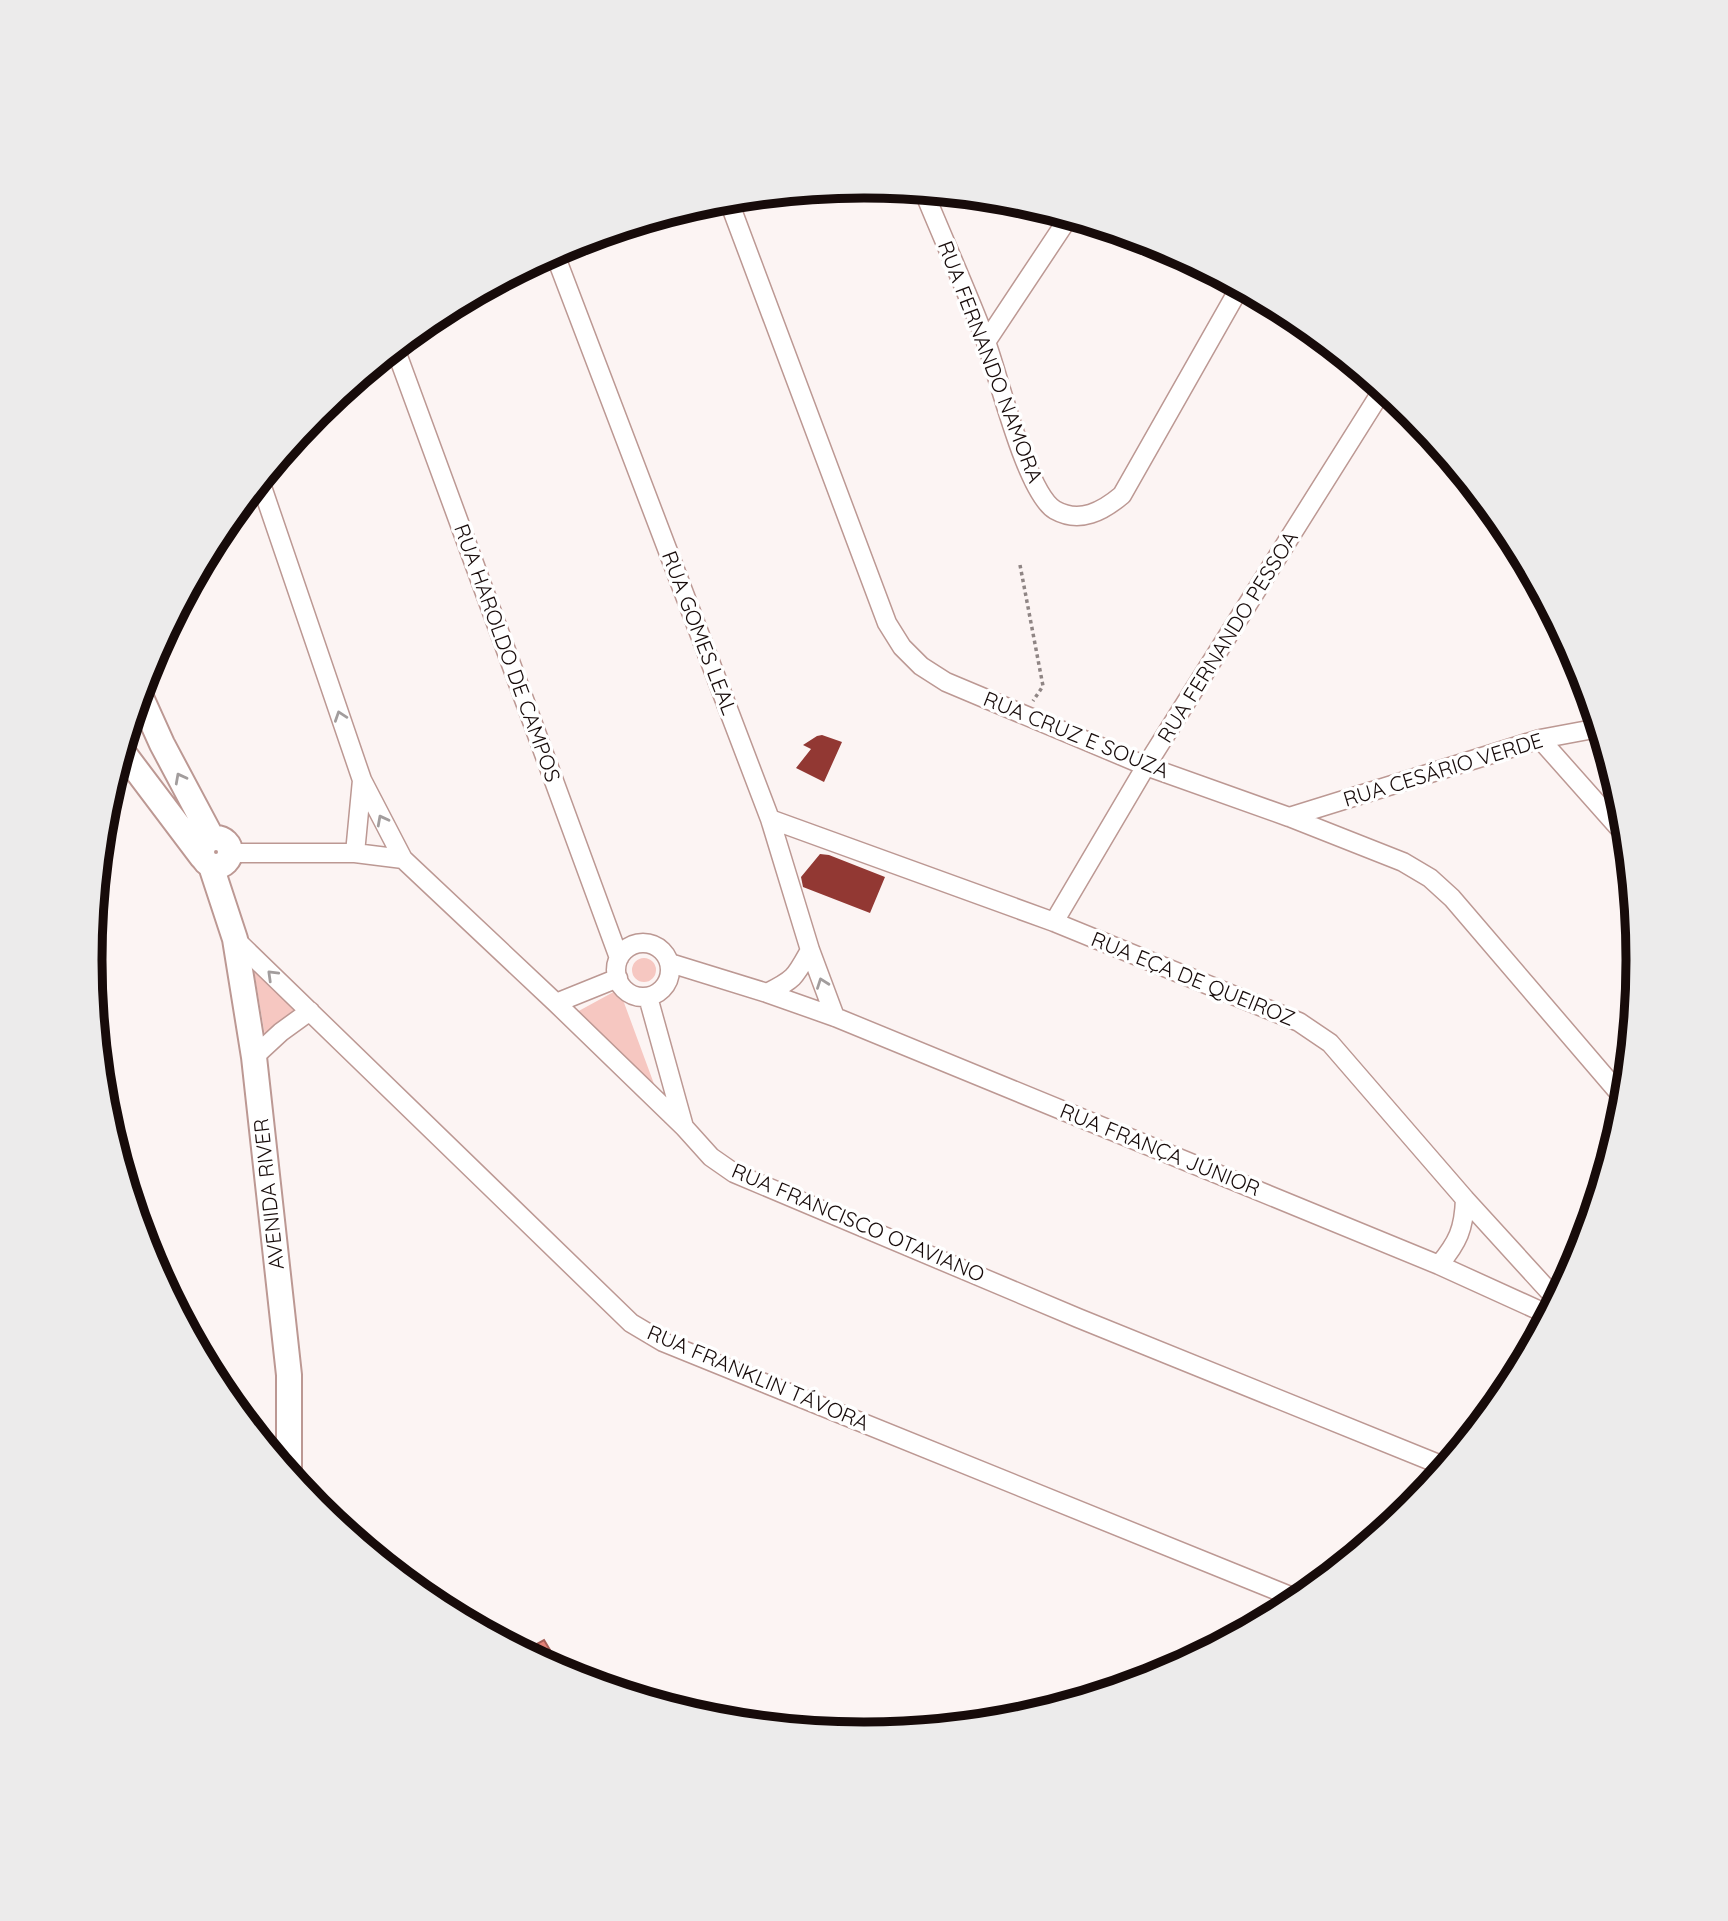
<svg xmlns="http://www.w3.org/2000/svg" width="1728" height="1921" font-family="Quicksand,sans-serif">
	<rect width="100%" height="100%" fill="#fcf4f3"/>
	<path fill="#f6c7c1" d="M632 970a12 12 0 1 1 24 0a12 12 0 1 1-24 0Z
		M253,965L295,1009L265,1036Z
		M619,989L657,1092L575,1013Z"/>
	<path fill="#e48178" stroke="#a65e57" stroke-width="2" d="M544,1640L565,1675L522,1652Z"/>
	<path fill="#923833" d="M822,735L842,742L824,782L796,768L811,749L803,745L817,736Z
		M820,854L829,855L885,877L870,913L803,887L801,877Z"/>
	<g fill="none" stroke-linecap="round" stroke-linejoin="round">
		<defs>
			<path id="street" d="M924,192C944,241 966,289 985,339C998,373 1026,493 1055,510C1080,524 1103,511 1122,495L1240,287
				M728,199L887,623L902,647L921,666L946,682L1146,766L1289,817L1403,862L1430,878L1452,898L1625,1100
				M554,252L770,819L810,950L835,1017
				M986,342L1069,217
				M395,348L619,958
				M260,481L362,780L403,859L556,1003L684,1127L711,1157L734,1173L1078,1318L1446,1467
				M1540,739L1627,837
				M1289,817L1540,739L1599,728
				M770,819L1054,922L1299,1022L1330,1043L1465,1199L1557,1300
				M230,853H355L403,859
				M355,853L362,780
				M1054,922L1146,766L1383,389
				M235,939L631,1323L663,1342L1300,1600
				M616 970a27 27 0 1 1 54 0a27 27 0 1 1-54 0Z
				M670,963L767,993L835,1017L1439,1265L1549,1315
				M767,993C795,979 795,977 810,950
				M648,997L684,1127
				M556,1003L618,978
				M254,1057L281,1032L310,1011
				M1439,1265C1458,1242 1464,1229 1465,1199"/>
			<path id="secondary" d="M139,693L162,744L212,838
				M122,751L202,857
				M202 852a14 14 0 1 1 28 0a14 14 0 1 1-28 0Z
				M211,866L235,939L254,1057L289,1375V1475"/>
		</defs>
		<use href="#street" stroke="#bc9893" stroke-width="21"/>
		<use href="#secondary" stroke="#bc9893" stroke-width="28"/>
		<path stroke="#8f8584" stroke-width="3.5" stroke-dasharray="3.5 3.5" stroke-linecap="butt" d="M1020,565L1043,686L1033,701"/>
		<use href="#street" stroke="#fff" stroke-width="18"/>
		<use href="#secondary" stroke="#fff" stroke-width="24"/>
	</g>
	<defs><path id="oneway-chevron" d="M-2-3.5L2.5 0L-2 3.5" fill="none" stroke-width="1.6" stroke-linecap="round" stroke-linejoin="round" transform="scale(1.75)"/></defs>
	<g stroke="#a29d9d">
		<use href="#oneway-chevron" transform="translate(340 716) rotate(-109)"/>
		<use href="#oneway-chevron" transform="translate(180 778) rotate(-118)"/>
		<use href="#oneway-chevron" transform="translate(382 820) rotate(-118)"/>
		<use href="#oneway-chevron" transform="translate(272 975) rotate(-136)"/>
		<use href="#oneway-chevron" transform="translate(822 983) rotate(-110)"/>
	</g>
	<g text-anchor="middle" stroke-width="7" stroke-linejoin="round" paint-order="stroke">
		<g font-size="21" fill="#170b0a" stroke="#fff">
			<text transform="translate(990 362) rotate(69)" y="7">RUA FERNANDO NAMORA</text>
			<text transform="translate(699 633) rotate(69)" y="7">RUA GOMES LEAL</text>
			<text transform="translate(1228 637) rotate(-58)" y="7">RUA FERNANDO PESSOA</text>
			<text transform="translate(507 653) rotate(70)" y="7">RUA HAROLDO DE CAMPOS</text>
			<text transform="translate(1076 735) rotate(22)" y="7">RUA CRUZ E SOUZA</text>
			<text transform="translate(1443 770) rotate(-17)" y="7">RUA CESÁRIO VERDE</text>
			<text transform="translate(1193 979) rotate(22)" y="7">RUA EÇA DE QUEIROZ</text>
			<text transform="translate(1160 1150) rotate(22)" y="7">RUA FRANÇA JÚNIOR</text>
			<text transform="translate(269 1194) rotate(-96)" y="7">AVENIDA RIVER</text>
			<text transform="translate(858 1223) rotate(23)" y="7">RUA FRANCISCO OTAVIANO</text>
			<text transform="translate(758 1378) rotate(23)" y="7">RUA FRANKLIN TÁVORA</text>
		</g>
	</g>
	<path d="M0 0H1728V1921H0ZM102 960a762 762 0 1 1 1524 0a762 762 0 1 1-1524 0Z" fill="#ecebeb" fill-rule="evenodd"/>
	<path fill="none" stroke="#170b0a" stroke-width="9" d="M102 960a762 762 0 1 1 1524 0a762 762 0 1 1-1524 0Z"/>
</svg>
